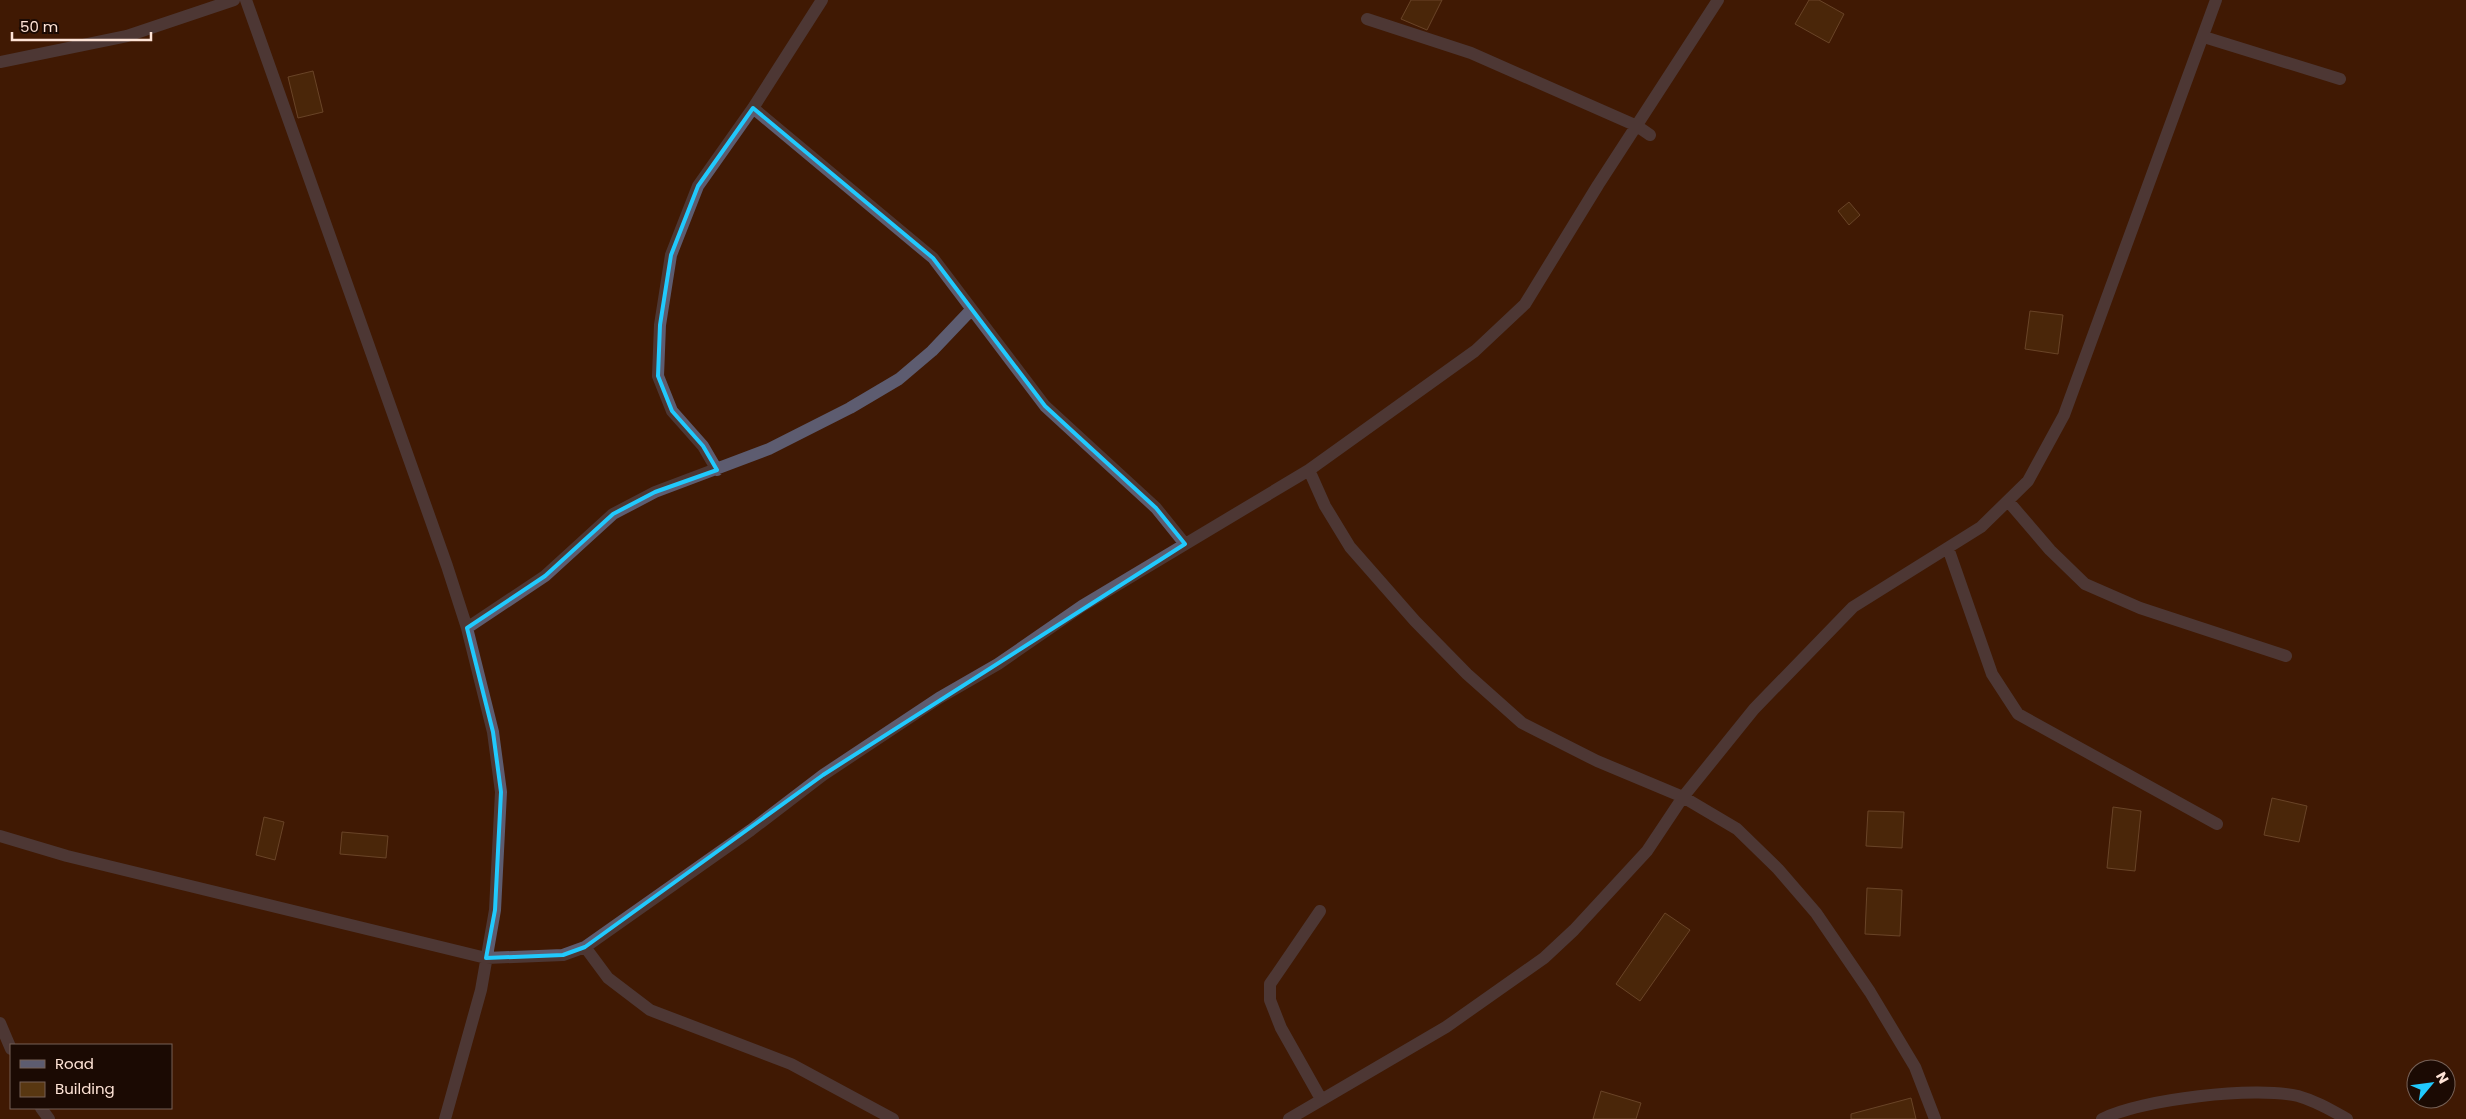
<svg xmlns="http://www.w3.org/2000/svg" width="2466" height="1119" font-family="Poppins,sans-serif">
	<rect width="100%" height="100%" fill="#401904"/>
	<path fill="#583711" stroke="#9b7752" d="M1411,0H1442L1427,30L1401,19Z
		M1809,0H1819L1844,14L1829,43L1795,24Z
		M313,71L323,112L298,118L288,77Z
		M1849,202L1860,215L1849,225L1838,211Z
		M2030,311L2063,315L2058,354L2025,349Z
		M2272,798L2307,806L2299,842L2264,835Z
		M2113,807L2141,811L2135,871L2107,868Z
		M1868,811L1904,812L1902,848L1866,846Z
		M264,817L284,822L275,860L256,855Z
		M342,832L388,836L386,858L340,854Z
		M1867,888L1902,890L1900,936L1865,934Z
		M1665,913L1690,930L1640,1001L1616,984Z
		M1601,1091L1641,1103L1636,1119H1593Z
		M1911,1098L1916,1119H1851V1114Z"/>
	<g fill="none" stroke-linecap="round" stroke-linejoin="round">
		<path stroke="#5d5c70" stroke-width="12" d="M246,0L447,566L467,628L493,732L501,792L495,910L481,990L445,1119
			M1367,19L1471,53L1637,126L1650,135
			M2204,37L2340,79
			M0,62L127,36L234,0
			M753,108L933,258L1045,406L1156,508L1185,544
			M717,470L703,446L672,411L658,376L660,325L671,255L698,186L753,108L822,0
			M1309,470L1325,506L1350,547L1415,621L1467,674L1522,723L1597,761L1683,797L1737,829L1778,869L1816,913L1870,992L1915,1067L1935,1119
			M2008,501L2050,550L2085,584L2140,608L2286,656
			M1948,548L1992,674L2018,714L2217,824
			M467,628L545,576L613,514L655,492L769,449L850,408L899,379L932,351L971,310
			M0,836L67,856L486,958L563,955L585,947L751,830L823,775L939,698L998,664L1082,606L1309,470L1475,351L1525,304L1598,185L1718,0
			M1320,911L1270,984V1000L1281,1028L1321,1099
			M585,947L608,978L650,1010L791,1064L893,1119
			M0,1023L11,1049
			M41,1108L49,1119
			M1289,1119L1446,1027L1544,958L1574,930L1647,851L1683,797L1754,709L1853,607L1981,527L2028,481L2064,415L2216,0
			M2102,1119C2141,1099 2256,1086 2298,1096C2316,1101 2331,1110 2347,1119"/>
	</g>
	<path d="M0 0H2466V1119H0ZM753,108L933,258L1045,406L1156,508L1185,544L823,775L585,947L563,955L486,958L495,910L501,792L493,732L467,628L545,576L613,514L655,492L717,470L703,446L672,411L658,376L660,325L671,255L698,186Z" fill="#401904" fill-opacity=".55" fill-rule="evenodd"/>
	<path fill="none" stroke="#21c9fd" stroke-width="4" stroke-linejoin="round" d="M753,108L933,258L1045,406L1156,508L1185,544L823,775L585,947L563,955L486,958L495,910L501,792L493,732L467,628L545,576L613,514L655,492L717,470L703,446L672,411L658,376L660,325L671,255L698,186Z"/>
	<rect x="10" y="1044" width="162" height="65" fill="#1b0a03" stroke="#766157"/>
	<rect x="20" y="1060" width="25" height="8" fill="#5d5c70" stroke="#766157"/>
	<text x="55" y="1069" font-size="15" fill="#fee3d6">Road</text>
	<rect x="20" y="1082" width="25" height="15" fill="#583711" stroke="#766157"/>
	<text x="55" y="1094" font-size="15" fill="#fee3d6">Building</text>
	<g transform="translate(2431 1084) rotate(61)"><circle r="24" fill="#1b0a03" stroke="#766157"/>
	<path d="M0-4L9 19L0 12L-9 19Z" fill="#21c9fd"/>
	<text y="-8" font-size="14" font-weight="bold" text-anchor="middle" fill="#fee3d6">N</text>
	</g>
	<path d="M12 32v8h139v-8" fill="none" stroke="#fee3d6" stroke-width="2.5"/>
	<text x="20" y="32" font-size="15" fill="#fee3d6" stroke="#1b0a03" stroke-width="4" paint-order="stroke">50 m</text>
</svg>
